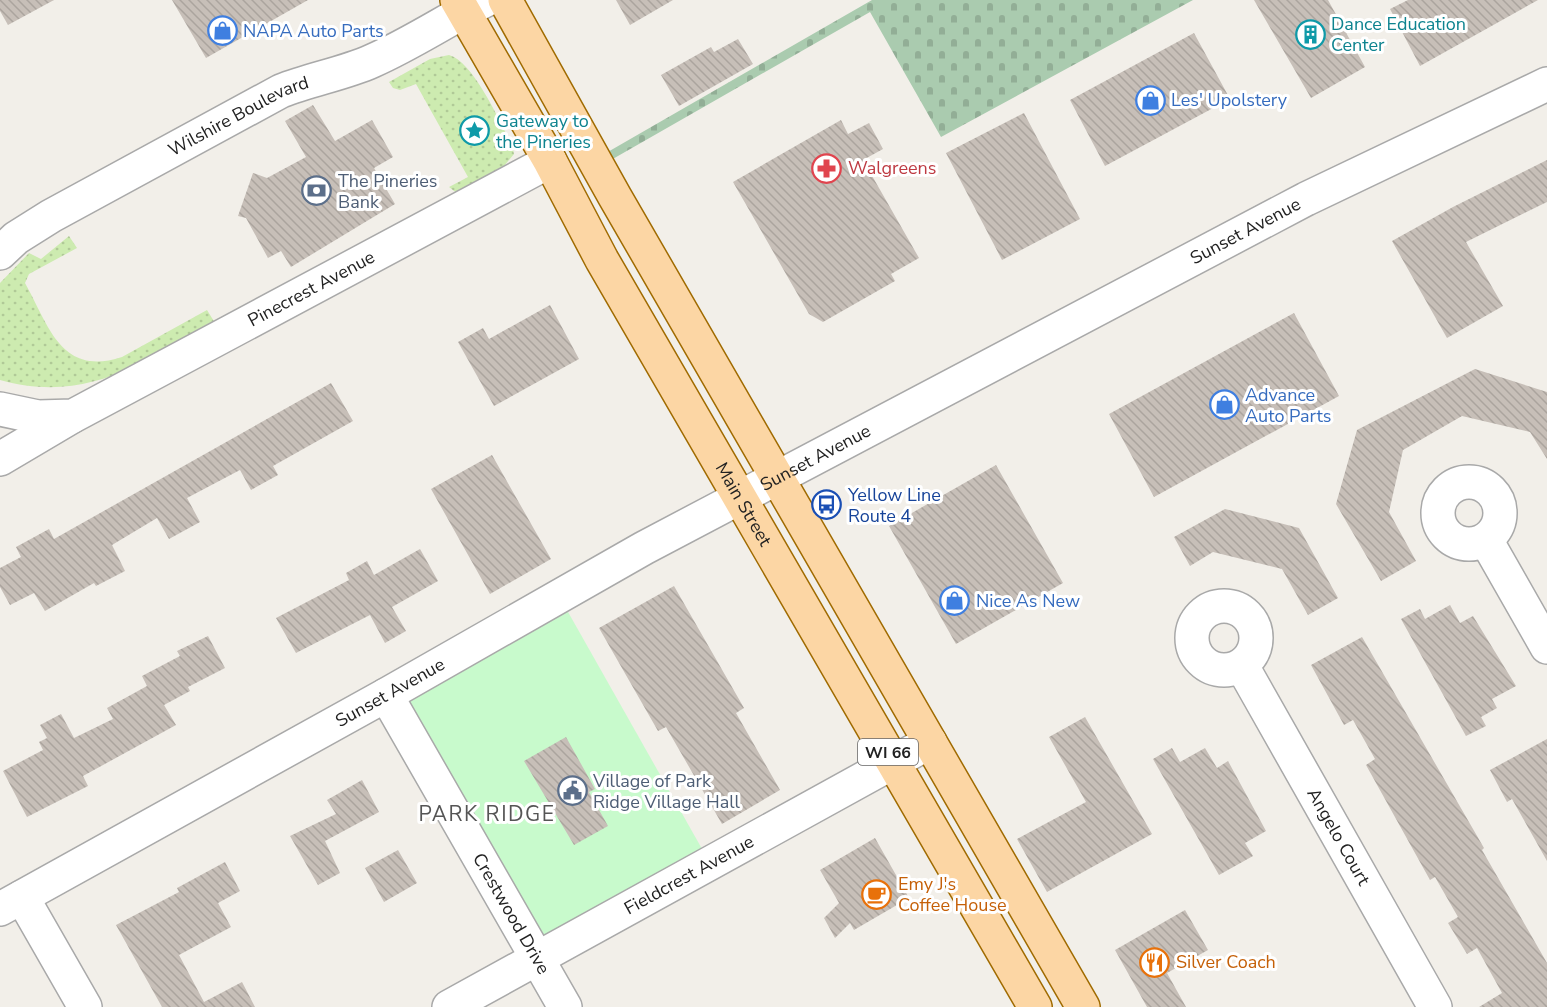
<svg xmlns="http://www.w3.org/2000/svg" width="1547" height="1007" font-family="'Nunito Sans',sans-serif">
	<defs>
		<pattern id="grass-dots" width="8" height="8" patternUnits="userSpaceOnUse" patternTransform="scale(1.5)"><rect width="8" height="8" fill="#cdebb0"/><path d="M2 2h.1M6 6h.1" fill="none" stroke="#b0c997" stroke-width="1.8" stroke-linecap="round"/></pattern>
		<pattern id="cemetery-stones" width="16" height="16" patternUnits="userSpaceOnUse" patternTransform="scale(1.5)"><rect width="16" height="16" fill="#aacbaf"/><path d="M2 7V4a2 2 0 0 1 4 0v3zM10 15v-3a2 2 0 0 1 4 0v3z" fill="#92ae96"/></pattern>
		<pattern id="building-back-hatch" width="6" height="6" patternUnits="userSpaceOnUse" patternTransform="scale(1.5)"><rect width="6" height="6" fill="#c7bfb8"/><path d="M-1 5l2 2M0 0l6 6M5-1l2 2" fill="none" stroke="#aba49e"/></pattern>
	</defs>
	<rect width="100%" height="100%" fill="#f2efe9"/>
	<path fill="url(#grass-dots)" d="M449,55C474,62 499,121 512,145L514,154L499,172L458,194L449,187L468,177L416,84L400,90L393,88L389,82L430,59Z
		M69,236L77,248L29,274L25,283C49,326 61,377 122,357L207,310L215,323C143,363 86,404 0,380V283L29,253L41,259Z"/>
	<path fill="url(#cemetery-stones)" d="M872,0H1193L941,137L870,12L611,160L606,153Z"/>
	<path fill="#c8facc" d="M559,596L710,863L537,958L386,695Z"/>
	<path fill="url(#building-back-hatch)" d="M0,0H54L8,25L0,11Z
		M172,0H308L206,58Z
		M616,0H673L630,25Z
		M1254,0H1328L1365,67L1311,98Z
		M1408,0H1538L1420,66L1390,9Z
		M1194,33L1230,99L1105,166L1070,100Z
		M738,39L753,64L679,106L661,75L711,47L714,52Z
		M313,105L335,141L372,120L393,157L374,168L395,204L291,267L281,251L268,258L246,218L238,216L253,173L267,178L306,157L285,121Z
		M1024,113L1080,219L1002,260L946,153Z
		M841,120L848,134L869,123L883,149L863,160L919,258L891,274L895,281L823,322L809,314L733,182Z
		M1547,160V202L1466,242L1503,306L1447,338L1392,241L1453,207Z
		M550,305L579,359L494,406L458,342L483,328L489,339Z
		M1294,313L1339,396L1154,497L1109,414Z
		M1475,369L1547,392V459L1530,432L1462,416L1403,450L1389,512L1416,561L1381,581L1336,504L1357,430Z
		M331,383L353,421L273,466L278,475L251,490L240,470L187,498L200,522L169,539L157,518L112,545L125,571L96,586L94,583L45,611L34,593L10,605L0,587V568L21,557L16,547L49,529L54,539Z
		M492,455L551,559L490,594L431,489Z
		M996,465L1063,583L956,644L889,526Z
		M1225,509L1299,528L1338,598L1308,615L1282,569L1213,552L1190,566L1174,537Z
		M420,549L438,581L392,607L406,631L385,643L370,615L296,653L276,618L349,580L346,573L367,561L374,575Z
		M674,586L744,708L736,713L780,790L722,824L666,727L658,731L599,628Z
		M1450,605L1460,623L1473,616L1516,686L1492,699L1497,708L1481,717L1486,726L1466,736L1401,619L1420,609L1425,619Z
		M208,636L225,668L188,687L190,691L164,705L176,725L83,776L88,786L27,817L3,771L43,750L39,742L47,738L40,725L61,714L74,738L113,719L107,708L147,686L142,676L180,656L177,651Z
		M1362,637L1484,848L1482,850L1547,963V1007H1479L1502,993L1477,948L1467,954L1448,923L1458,917L1435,877L1430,880L1366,765L1375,759L1353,720L1344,725L1311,665Z
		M1085,717L1152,834L1047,892L1017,839L1086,802L1049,737Z
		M566,737L595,789L589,792L608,826L574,845L524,761Z
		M1547,739V861L1512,799L1507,802L1490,770Z
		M1172,748L1180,762L1205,748L1217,768L1228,761L1266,831L1245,843L1253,856L1219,875L1153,759Z
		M362,780L379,812L325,841L340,873L318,885L290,836L336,814L327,800Z
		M875,838L909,898L854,930L850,923L835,938L824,918L839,903L820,870Z
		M398,850L417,883L384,902L365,868Z
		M225,862L240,891L218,903L231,927L179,955L204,1002L242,982L255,1007H162L116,925L179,892L177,888Z
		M1185,910L1208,950L1167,973L1186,1007H1147L1115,950Z"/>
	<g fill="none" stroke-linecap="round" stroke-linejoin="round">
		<defs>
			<g id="minor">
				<path id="s1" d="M0,253L16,238L51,216L281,91C311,79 343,74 372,61C411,44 448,19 486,0"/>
				<path id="s2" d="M0,409L38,417L73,416L550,161"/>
				<path d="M0,459L71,417"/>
				<circle cx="1469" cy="513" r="31"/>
				<path d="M1486,540L1547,647"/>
				<circle cx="1224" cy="638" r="32"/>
				<path id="s3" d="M1242,666L1435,1007"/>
				<path id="s4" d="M386,695L565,1007"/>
				<path d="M22,897L85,1007"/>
				<path id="s5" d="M0,909L386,695L644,548L1306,199L1547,84"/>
				<path id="s6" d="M449,1007L930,742"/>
			</g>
			<g id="major">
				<path id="s7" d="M457,0L550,161L602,260L1035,1007"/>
				<path d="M505,0L615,197L1083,1007"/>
			</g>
		</defs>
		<use href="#minor" stroke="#a9a9a9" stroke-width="36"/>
		<use href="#major" stroke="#a06b00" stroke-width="36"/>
		<use href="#minor" stroke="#fff" stroke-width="33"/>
		<use href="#major" stroke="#fcd6a4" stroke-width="33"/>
	</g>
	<defs>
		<symbol id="shop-ring" viewBox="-11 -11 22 22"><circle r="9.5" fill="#fff" stroke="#3f7fe0" stroke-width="1.5"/><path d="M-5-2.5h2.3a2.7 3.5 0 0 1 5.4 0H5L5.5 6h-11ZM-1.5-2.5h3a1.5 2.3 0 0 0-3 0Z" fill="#3f7fe0"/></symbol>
		<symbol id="building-ring" viewBox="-11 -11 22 22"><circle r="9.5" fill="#fff" stroke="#0f9aa8" stroke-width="1.5"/><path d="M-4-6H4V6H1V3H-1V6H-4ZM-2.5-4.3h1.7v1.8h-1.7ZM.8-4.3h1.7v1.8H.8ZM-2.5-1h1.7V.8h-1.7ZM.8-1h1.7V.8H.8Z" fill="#0f9aa8"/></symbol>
		<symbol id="sight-ring" viewBox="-11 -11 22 22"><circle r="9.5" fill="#fff" stroke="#0f9aa8" stroke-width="1.5"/><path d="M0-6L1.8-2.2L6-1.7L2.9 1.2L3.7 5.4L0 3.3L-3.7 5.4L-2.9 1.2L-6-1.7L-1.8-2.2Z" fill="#0f9aa8"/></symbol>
		<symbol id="pharmacy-ring" viewBox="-11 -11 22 22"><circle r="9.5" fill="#fff" stroke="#e0444e" stroke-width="1.5"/><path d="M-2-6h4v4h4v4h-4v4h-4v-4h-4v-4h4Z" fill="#e0444e"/></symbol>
		<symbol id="bank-ring" viewBox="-11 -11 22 22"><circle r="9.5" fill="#fff" stroke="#5c6f8a" stroke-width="1.5"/><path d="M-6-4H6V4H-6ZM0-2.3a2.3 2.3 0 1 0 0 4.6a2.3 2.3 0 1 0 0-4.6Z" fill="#5c6f8a"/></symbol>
		<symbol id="bus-ring" viewBox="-11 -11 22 22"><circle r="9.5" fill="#fff" stroke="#1a4fb4" stroke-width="1.5"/><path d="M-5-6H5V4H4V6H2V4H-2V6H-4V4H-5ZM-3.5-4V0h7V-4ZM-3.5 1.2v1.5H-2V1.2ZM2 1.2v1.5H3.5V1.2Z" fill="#1a4fb4"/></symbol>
		<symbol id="civic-ring" viewBox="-11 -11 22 22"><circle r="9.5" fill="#fff" stroke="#5c6f8a" stroke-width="1.5"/><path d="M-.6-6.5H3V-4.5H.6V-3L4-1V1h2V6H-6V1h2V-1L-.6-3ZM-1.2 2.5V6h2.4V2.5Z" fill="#5c6f8a"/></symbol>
		<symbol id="cafe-ring" viewBox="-11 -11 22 22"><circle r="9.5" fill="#fff" stroke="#e8710a" stroke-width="1.5"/><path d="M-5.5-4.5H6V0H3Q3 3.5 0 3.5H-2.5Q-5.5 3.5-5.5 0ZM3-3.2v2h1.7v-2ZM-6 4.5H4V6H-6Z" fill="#e8710a"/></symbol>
		<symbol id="restaurant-ring" viewBox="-11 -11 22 22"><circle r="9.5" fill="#fff" stroke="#e8710a" stroke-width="1.5"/><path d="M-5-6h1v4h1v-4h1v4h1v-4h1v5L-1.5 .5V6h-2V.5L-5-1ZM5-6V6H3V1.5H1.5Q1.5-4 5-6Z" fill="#e8710a"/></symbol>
	</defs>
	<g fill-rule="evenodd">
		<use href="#shop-ring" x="206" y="14" width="33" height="33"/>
		<use href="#building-ring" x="1294" y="18" width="33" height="33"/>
		<use href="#shop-ring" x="1134" y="84" width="33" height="33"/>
		<use href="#sight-ring" x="458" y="114" width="33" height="33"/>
		<use href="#pharmacy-ring" x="810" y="152" width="33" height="33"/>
		<use href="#bank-ring" x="300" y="174" width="33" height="33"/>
		<use href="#shop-ring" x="1208" y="388" width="33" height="33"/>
		<use href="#bus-ring" x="810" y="488" width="33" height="33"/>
		<use href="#shop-ring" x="938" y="584" width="33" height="33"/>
		<use href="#civic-ring" x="556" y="774" width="33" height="33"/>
		<use href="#cafe-ring" x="860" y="878" width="33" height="33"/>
		<use href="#restaurant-ring" x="1138" y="946" width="33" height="33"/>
	</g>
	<g text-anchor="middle" stroke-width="6" stroke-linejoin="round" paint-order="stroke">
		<rect fill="#fff" stroke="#646464" stroke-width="1.5" x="858" y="739" width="60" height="26" rx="4.5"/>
		<g font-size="16" font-weight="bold" fill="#222">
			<text x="888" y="758">WI 66</text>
		</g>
		<g font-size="18" fill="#0d838f" stroke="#fff" text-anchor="start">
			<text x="1331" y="30">Dance Education<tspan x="1331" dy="21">Center</tspan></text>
			<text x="496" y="127">Gateway to<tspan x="496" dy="21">the Pineries</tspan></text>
		</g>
		<g font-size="18" fill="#366cbe" stroke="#fff" text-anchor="start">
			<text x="243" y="37">NAPA Auto Parts</text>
			<text x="1171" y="106">Les' Upolstery</text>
			<text x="1245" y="401">Advance<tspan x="1245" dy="21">Auto Parts</tspan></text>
			<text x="976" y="607">Nice As New</text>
		</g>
		<g font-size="18" fill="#222" stroke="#fff">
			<text dy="6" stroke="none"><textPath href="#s1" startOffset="276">Wilshire Boulevard</textPath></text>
			<text dy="6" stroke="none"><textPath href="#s5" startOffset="1418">Sunset Avenue</textPath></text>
			<text dy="6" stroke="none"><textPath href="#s2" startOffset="344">Pinecrest Avenue</textPath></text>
			<text dy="6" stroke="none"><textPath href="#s5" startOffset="932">Sunset Avenue</textPath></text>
			<text dy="6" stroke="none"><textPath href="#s7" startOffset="580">Main Street</textPath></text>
			<text dy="6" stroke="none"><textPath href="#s5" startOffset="446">Sunset Avenue</textPath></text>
			<text dy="6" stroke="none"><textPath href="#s3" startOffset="196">Angelo Court</textPath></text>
			<text dy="6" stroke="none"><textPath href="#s6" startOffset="274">Fieldcrest Avenue</textPath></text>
			<text dy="6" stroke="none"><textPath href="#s4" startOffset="252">Crestwood Drive</textPath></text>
		</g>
		<g font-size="18" fill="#be3a42" stroke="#fff" text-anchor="start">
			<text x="848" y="174">Walgreens</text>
		</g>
		<g font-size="18" fill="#4e5e75" stroke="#fff" text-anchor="start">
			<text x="338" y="187">The Pineries<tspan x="338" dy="21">Bank</tspan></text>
			<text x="593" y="787">Village of Park<tspan x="593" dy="21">Ridge Village Hall</tspan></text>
		</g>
		<g font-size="18" fill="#164399" stroke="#fff" text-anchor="start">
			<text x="848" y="501">Yellow Line<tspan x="848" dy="21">Route 4</tspan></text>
		</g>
		<g font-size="18" fill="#c56008" stroke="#fff" text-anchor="start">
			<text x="898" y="890">Emy J's<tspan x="898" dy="21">Coffee House</tspan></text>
			<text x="1176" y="968">Silver Coach</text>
		</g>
		<g font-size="21" letter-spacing="1.5" fill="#555" stroke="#fff">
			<text x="487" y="821">PARK RIDGE</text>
		</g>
	</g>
</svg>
